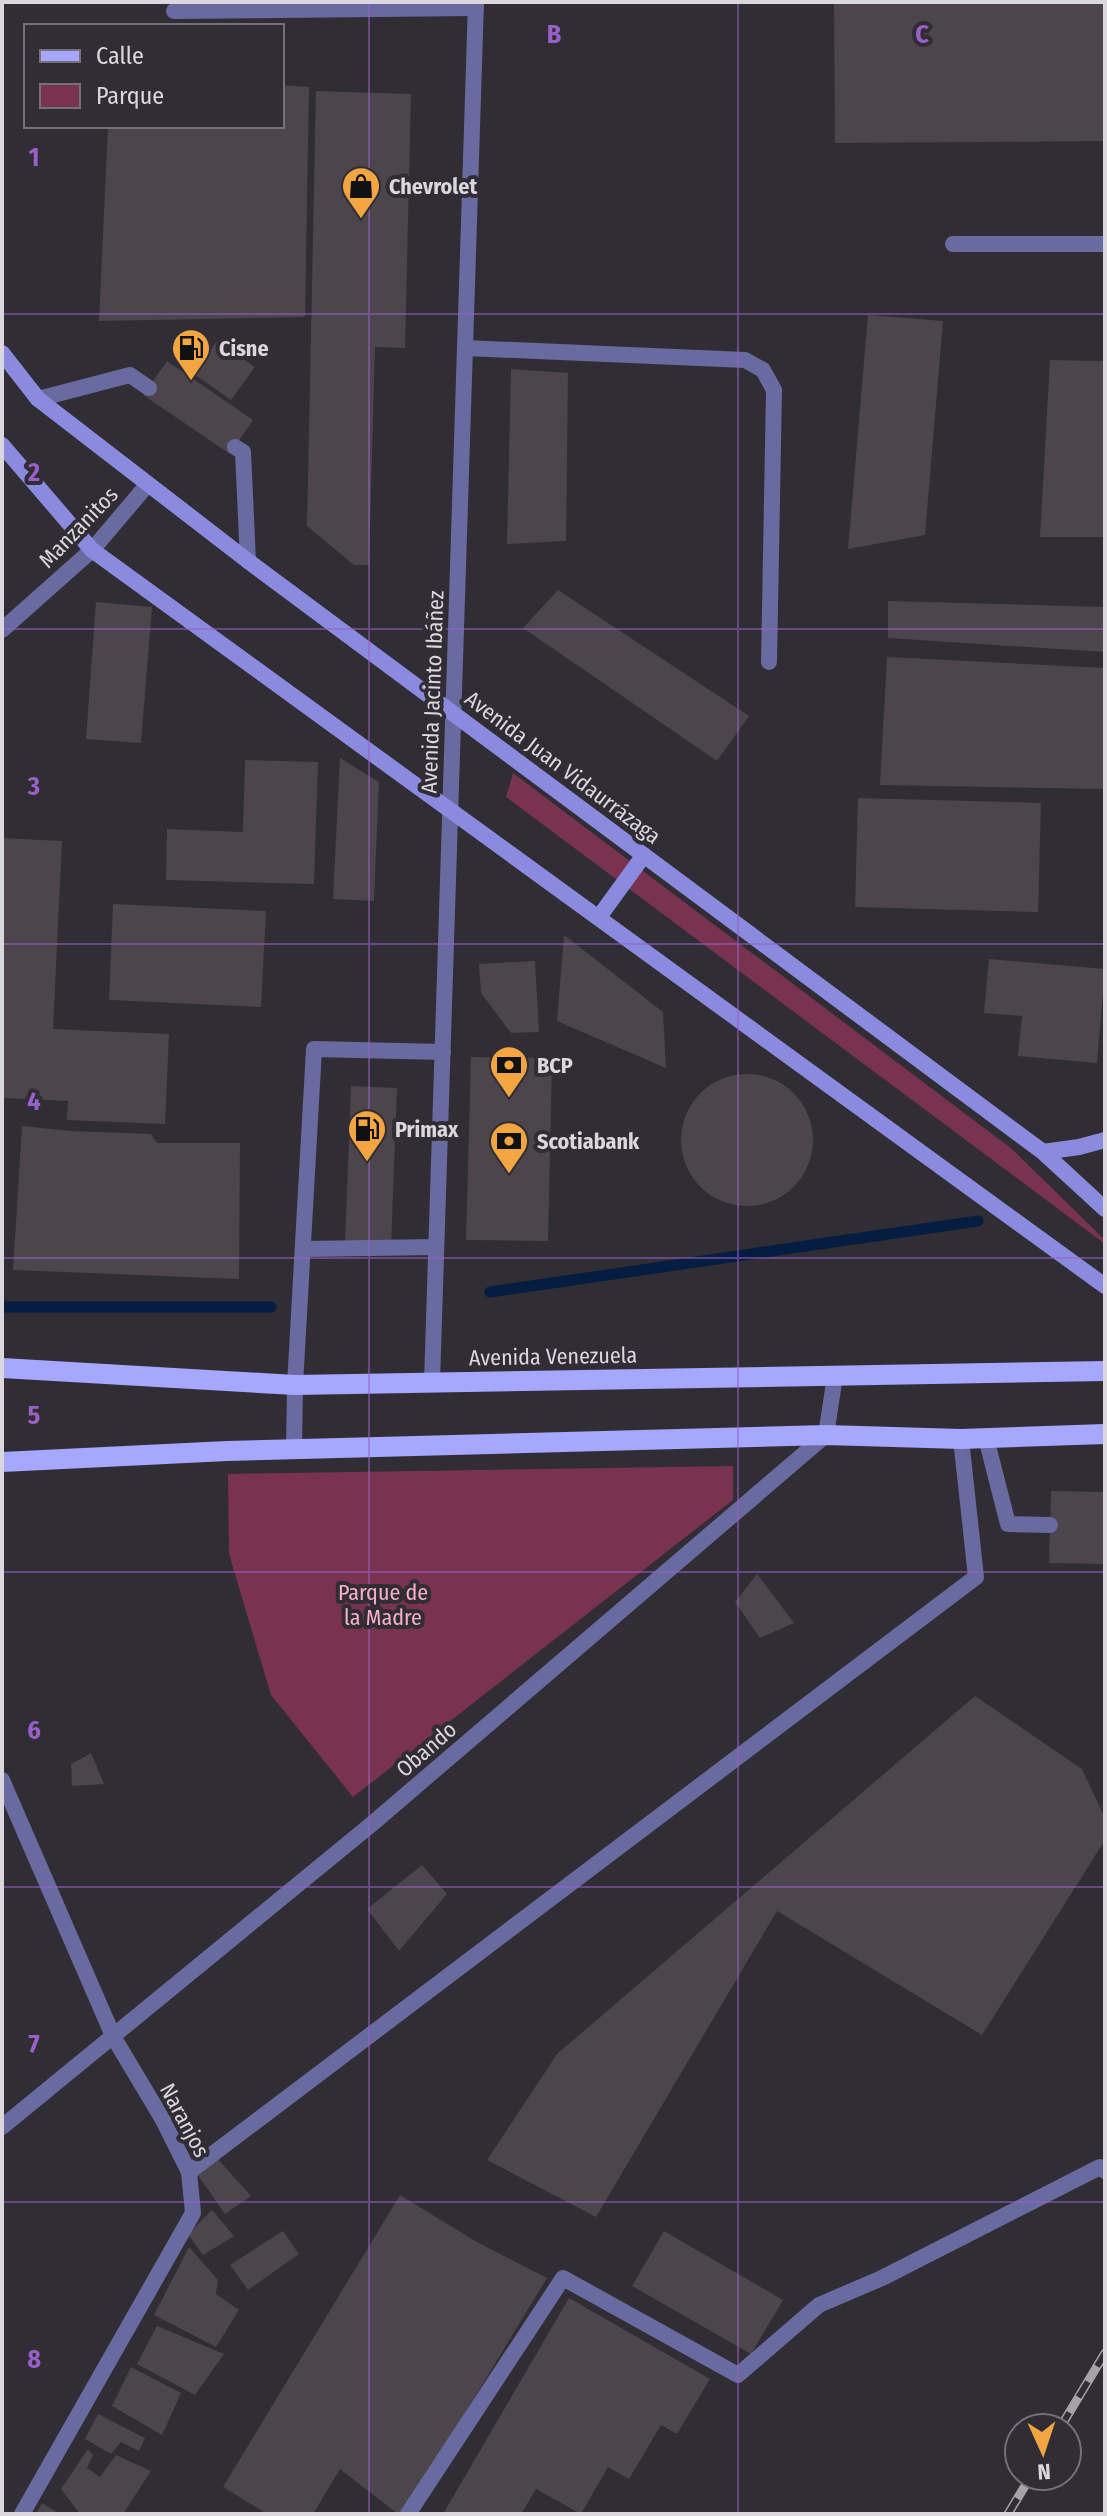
<svg xmlns="http://www.w3.org/2000/svg" width="1107" height="2516" font-family="'Fira Sans Condensed',sans-serif">
	<rect width="100%" height="100%" fill="#302d34"/>
	<path fill="#7a3251" d="M513,773L1012,1149L1105,1240V1244L506,797Z
		M733,1466V1500L353,1797L271,1695L229,1554L228,1474Z"/>
	<g fill="none" stroke-linecap="round" stroke-linejoin="round">
		<path stroke="#051d40" stroke-width="11" d="M490,1292L978,1221
			M2,1307H271"/>
	</g>
	<path fill="#4c454b" d="M834,2H1105V141L835,143Z
		M282,85L309,87L305,317L99,321L108,126H282Z
		M316,91L411,94L405,348L375,347L369,565H354L307,526Z
		M868,315L943,321L925,535L848,549Z
		M217,341L255,367L231,400L194,374Z
		M1050,360L1105,361V537H1040Z
		M167,361L253,420L230,454L143,395Z
		M511,369L568,373L566,541L507,544Z
		M558,590L749,716L717,761L523,628Z
		M888,601L1105,607V652L888,638Z
		M96,602L152,607L141,743L86,739Z
		M887,657L1105,668V789L880,785Z
		M340,758L379,782L374,901L333,899Z
		M245,760L318,762L314,884L166,880L167,829L243,832Z
		M858,798L1041,803L1038,912L855,907Z
		M2,838L62,841L53,1029L169,1034L165,1124L67,1120L68,1101L2,1098Z
		M113,904L266,911L261,1007L109,1000Z
		M564,935L663,1012L666,1068L557,1021Z
		M989,959L1105,969L1097,1063L1018,1056L1022,1016L984,1013Z
		M535,961L539,1032L511,1033L481,993L479,964Z
		M471,1057L552,1058L548,1241L466,1240Z
		M681 1140a66 66 0 1 1 132 0a66 66 0 1 1-132 0Z
		M351,1086L397,1088L391,1247L345,1245Z
		M22,1126L71,1131L151,1134L157,1143H240L239,1279L13,1270Z
		M1051,1491L1105,1492V1564L1049,1563Z
		M757,1574L794,1623L760,1638L735,1602Z
		M975,1696L1082,1769L1105,1818V1840L982,2035L777,1911L596,2217L487,2160L557,2054Z
		M91,1753L104,1784L72,1786L71,1764Z
		M422,1865L447,1894L399,1951L367,1909Z
		M216,2157L251,2196L225,2214L197,2174Z
		M400,2195L477,2242L547,2278L404,2514H398L340,2469L313,2514H267L223,2487Z
		M212,2210L234,2236L203,2255L188,2234Z
		M283,2231L299,2254L248,2290L230,2265Z
		M664,2231L783,2300L751,2354L632,2286Z
		M189,2247L218,2280L216,2294L239,2310L216,2347L154,2315Z
		M569,2298L710,2379L677,2434L661,2425L629,2479L608,2467L581,2514L536,2489L521,2514H443Z
		M157,2326L224,2354L195,2395L137,2364Z
		M131,2367L181,2393L162,2435L112,2406Z
		M98,2414L145,2438L139,2451L121,2442L111,2454L85,2439Z
		M88,2449L93,2455L87,2468L100,2477L116,2455L151,2471L123,2514H80L61,2489Z
		M42,2503L60,2514H36Z"/>
	<g fill="none" stroke-linecap="round" stroke-linejoin="round">
		<path stroke="#696a9f" stroke-width="16" d="M174,11L476,8
			M953,244H1105
			M465,348L745,360L763,370L774,390L769,662
			M38,399L130,375L149,388
			M235,447L243,452L248,561
			M303,1249L436,1247
			M986,1438L1008,1524L1050,1525
			M294,1449L295,1385L314,1049L443,1052
			M189,2172L976,1577L961,1439
			M408,2514L563,2278L738,2375L819,2305L882,2278L1100,2167L1105,2171"/>
		<path stroke="#696a9f" stroke-width="16" d="M2,630L92,550L148,484
			M432,1382L476,2
			M2,1780L114,2038L163,2120L189,2172L193,2213L22,2514
			M2,2127L373,1823L826,1435L835,1376"/>
		<path stroke="#8a8bdf" stroke-width="16" d="M2,353L38,399L248,561L1043,1152L1105,1209
			M2,445L92,550L1105,1286
			M599,917L644,855
			M1043,1152L1079,1147L1105,1140"/>
		<path stroke="#a6a7fe" stroke-width="20" d="M2,1368L295,1385L1105,1371
			M2,1462L227,1451L826,1435L961,1439L1105,1434"/>
		<defs>
			<path id="rail" d="M1060,2428L1105,2353
				M1008,2514L1031,2476"/>
		</defs>
		<use href="#rail" stroke="#a6a3a8" stroke-width="9"/>
		<use href="#rail" stroke="#302d34" stroke-width="6" stroke-dasharray="18" stroke-linecap="butt"/>
	</g>
	<path fill="none" stroke="#9860c8" stroke-width="2" stroke-opacity="0.55" d="M369,2V2514M738,2V2514M2,314H1105M2,629H1105M2,944H1105M2,1258H1105M2,1572H1105M2,1887H1105M2,2202H1105"/>
	<defs>
		<symbol id="shop-pin" viewBox="-11 -11 22 30"><path d="M0 17L-7.5 6A9.5 9.5 0 1 1 7.5 6Z" fill="#f2a541" stroke="#302d34"/><path d="M-5-2.5h2.3a2.7 3.5 0 0 1 5.4 0H5L5.5 6h-11ZM-1.5-2.5h3a1.5 2.3 0 0 0-3 0Z" fill="#111"/></symbol>
		<symbol id="fuel-pin" viewBox="-11 -11 22 30"><path d="M0 17L-7.5 6A9.5 9.5 0 1 1 7.5 6Z" fill="#f2a541" stroke="#302d34"/><path d="M-5.5-6h7V0h2V4h1.3V-2.5L3-4.5l.8-.8L6-3V5H2.5V1h-1V6h-7ZM-4.2-4.7v3.2H.2V-4.7Z" fill="#111"/></symbol>
		<symbol id="bank-pin" viewBox="-11 -11 22 30"><path d="M0 17L-7.5 6A9.5 9.5 0 1 1 7.5 6Z" fill="#f2a541" stroke="#302d34"/><path d="M-6-4H6V4H-6ZM0-2.3a2.3 2.3 0 1 0 0 4.6a2.3 2.3 0 1 0 0-4.6Z" fill="#111"/></symbol>
	</defs>
	<g fill-rule="evenodd">
		<use href="#shop-pin" x="339" y="164" width="44" height="60"/>
		<use href="#fuel-pin" x="169" y="326" width="44" height="60"/>
		<use href="#bank-pin" x="487" y="1043" width="44" height="60"/>
		<use href="#fuel-pin" x="345" y="1107" width="44" height="60"/>
		<use href="#bank-pin" x="487" y="1119" width="44" height="60"/>
	</g>
	<g text-anchor="middle" stroke-width="8" stroke-linejoin="round" paint-order="stroke">
		<g font-size="22" font-weight="bold" fill="#dbd8dd" stroke="#302d34" text-anchor="start">
			<text x="389" y="194">Chevrolet</text>
			<text x="219" y="356">Cisne</text>
			<text x="537" y="1073">BCP</text>
			<text x="395" y="1137">Primax</text>
			<text x="537" y="1149">Scotiabank</text>
		</g>
		<g font-size="22" fill="#dbd8dd" stroke="#302d34">
			<text transform="translate(78 527) rotate(-46)" y="8">Manzanitos</text>
			<text transform="translate(432 692) rotate(-88)" y="8">Avenida Jacinto Ibáñez</text>
			<text transform="translate(563 767) rotate(37)" y="8">Avenida Juan Vidaurrázaga</text>
			<text transform="translate(553 1356) rotate(-1)" y="8">Avenida Venezuela</text>
			<text transform="translate(426 1749) rotate(-41)" y="8">Obando</text>
			<text transform="translate(185 2120) rotate(62)" y="8">Naranjos</text>
		</g>
		<g font-size="22" fill="#f8afc9" stroke="#302d34">
			<text x="383" y="1600">Parque de<tspan x="383" dy="25">la Madre</tspan></text>
		</g>
	</g>
	<g font-size="26" text-anchor="middle" font-weight="bold" fill="#9860c8" stroke="#302d34" stroke-width="8" stroke-linejoin="round" paint-order="stroke">
		<text x="554" y="43">B</text>
		<text x="922" y="43">C</text>
		<text x="34" y="166">1</text>
		<text x="34" y="481">2</text>
		<text x="34" y="795">3</text>
		<text x="34" y="1110">4</text>
		<text x="34" y="1424">5</text>
		<text x="34" y="1739">6</text>
		<text x="34" y="2053">7</text>
		<text x="34" y="2368">8</text>
	</g>
	<rect width="1107" height="2516" fill="none" stroke="#dbd8dd" stroke-width="8"/>
	<rect x="24" y="24" width="260" height="104" fill="#302d34" stroke="#747178" stroke-width="2"/>
	<rect x="40" y="50" width="40" height="12" fill="#a6a7fe" stroke="#747178" stroke-width="2"/>
	<text x="96" y="64" font-size="24" fill="#dbd8dd">Calle</text>
	<rect x="40" y="84" width="40" height="24" fill="#7a3251" stroke="#747178" stroke-width="2"/>
	<text x="96" y="104" font-size="24" fill="#dbd8dd">Parque</text>
	<g transform="translate(1043 2452) rotate(177)"><circle r="38" fill="#302d34" stroke="#747178" stroke-width="2"/>
	<path d="M0-6L14 30L0 20L-14 30Z" fill="#f2a541"/>
	<text y="-12" font-size="22" font-weight="bold" text-anchor="middle" fill="#dbd8dd">N</text>
	</g>
</svg>
